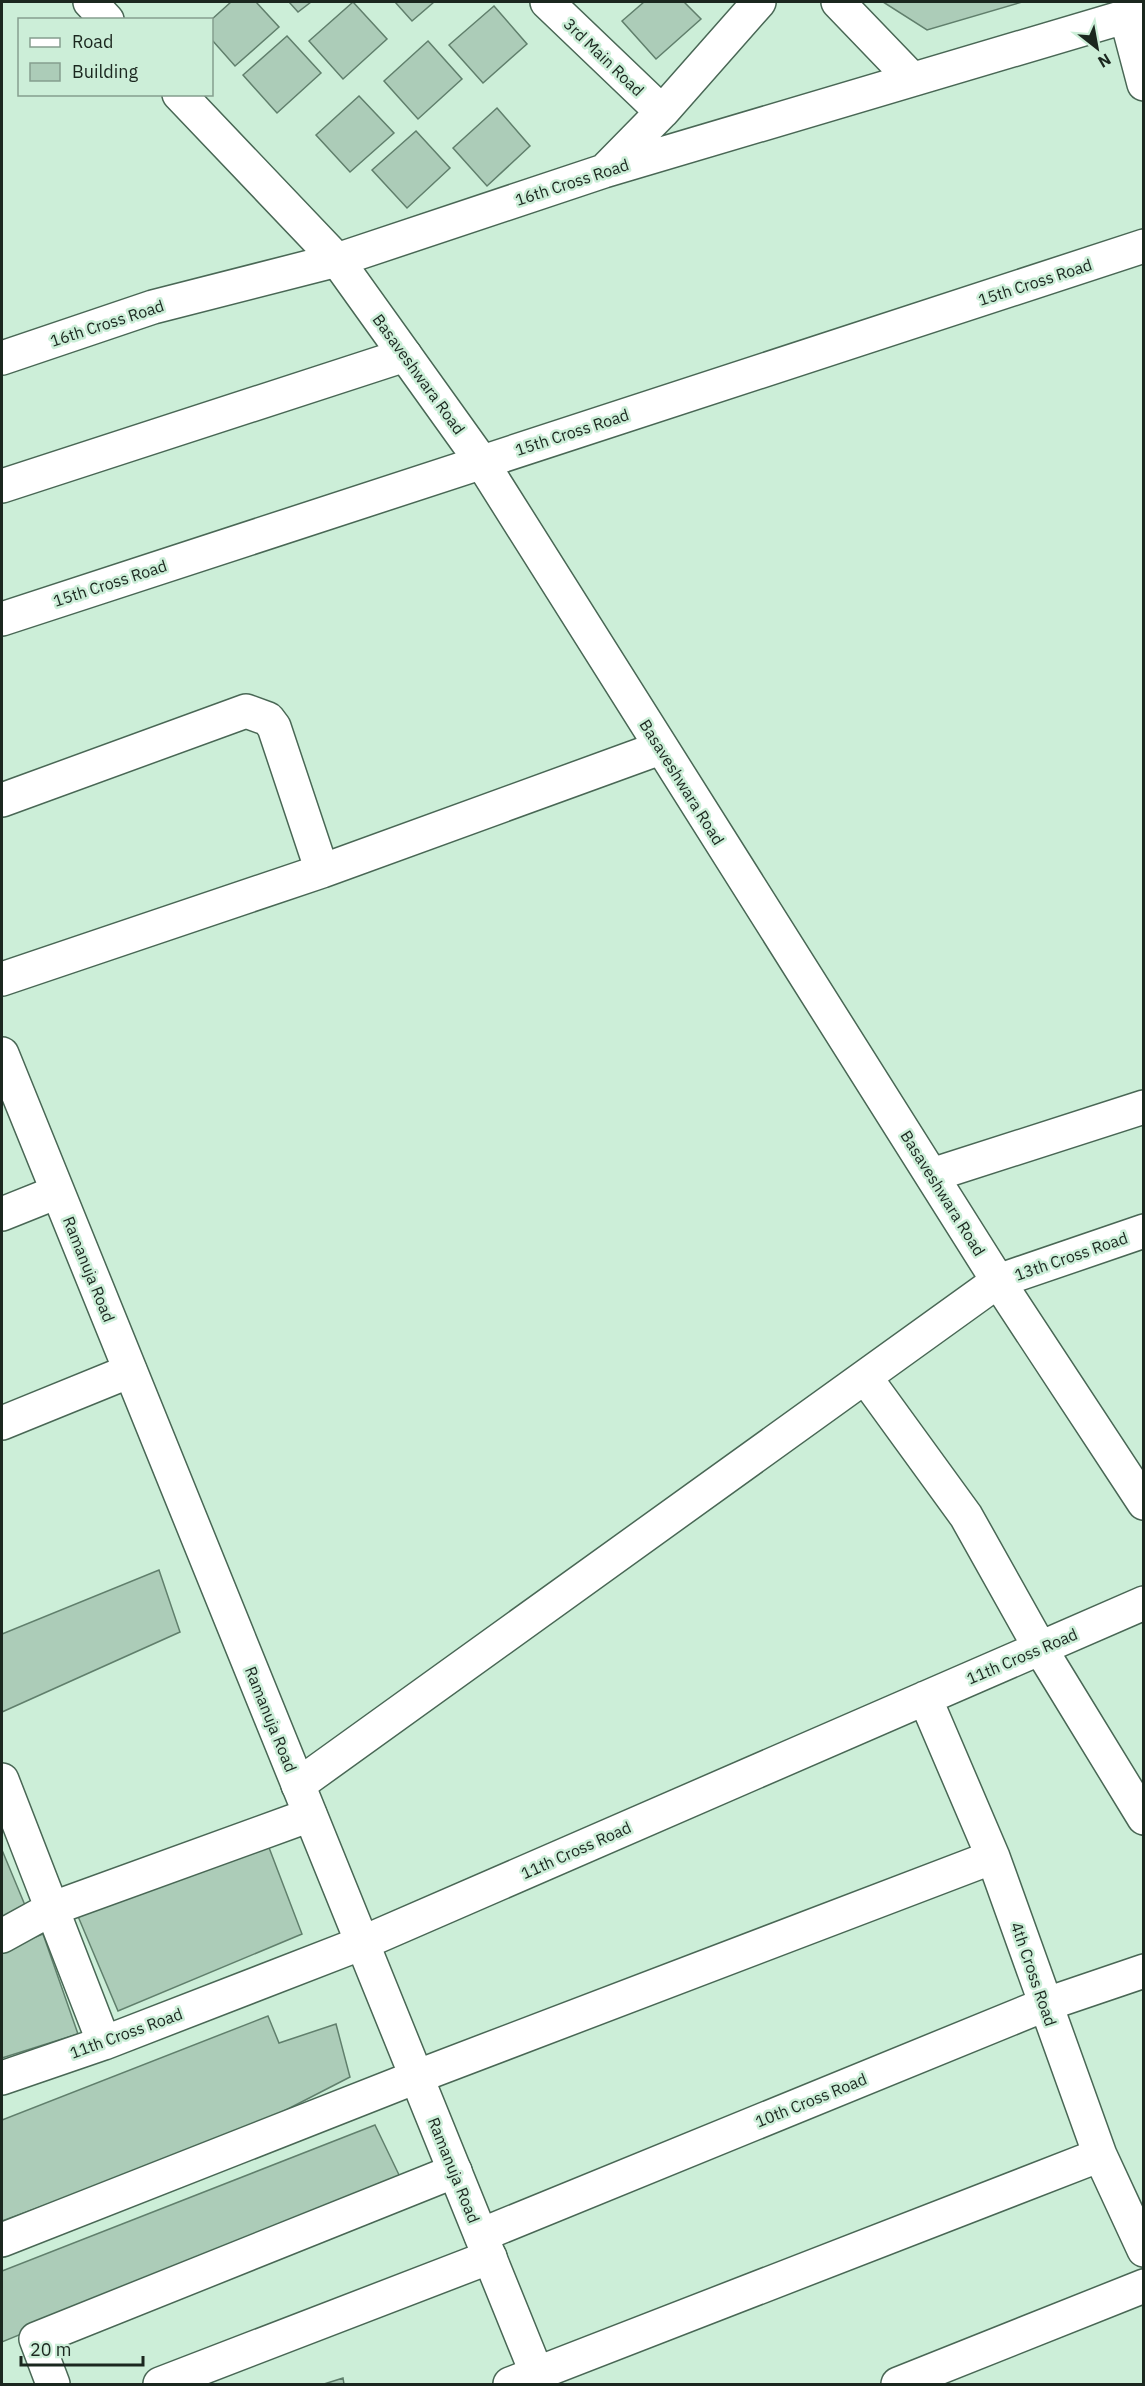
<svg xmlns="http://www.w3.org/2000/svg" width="1145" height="2386" font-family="'IBM Plex Sans',sans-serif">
	<rect width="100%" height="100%" fill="#cceed8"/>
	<path fill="#acccb8" stroke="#607f6c" stroke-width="1.5" d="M231,2H256L279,27L235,66L212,40L211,20Z
		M289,2H311L298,12Z
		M353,2L387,39L343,79L309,41Z
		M395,2H434L412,21Z
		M644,2H684L701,19L656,59L622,21Z
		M883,2H1022L927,30Z
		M494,6L527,44L483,83L449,45Z
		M287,36L321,73L277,113L243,75Z
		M428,41L462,79L418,119L384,81Z
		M359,96L394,133L350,172L316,135Z
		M497,108L530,146L487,186L453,148Z
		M416,131L450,168L407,208L372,170Z
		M159,1570L180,1632L2,1712V1634Z
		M268,1845L302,1934L118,2011L77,1914Z
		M2,1850L27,1910L2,1920Z
		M43,1934L78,2034L2,2058V1950Z
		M268,2016L279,2043L336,2024L350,2077L241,2133L2,2221V2120Z
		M375,2125L401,2179L2,2342V2271Z
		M343,2378L344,2384H324Z"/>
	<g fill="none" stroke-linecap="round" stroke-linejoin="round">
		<defs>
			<path id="street" d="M547,2L662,112
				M838,2L912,79
				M1126,16L1144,84
				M607,168L662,112L759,2
				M2,358L153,307L337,260L604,171L1144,11
				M2,486L405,355
				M2,619L1144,246
				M2,800L246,711L268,719L274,727L322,871
				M2,979L322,871L660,748
				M932,1175L1144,1107
				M2,1214L57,1192
				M865,1377L966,1516L1040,1648L1144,1818
				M2,1423L130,1371
				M925,1698L993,1857L1100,2155L1144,2250
				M2,1780L104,2043
				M298,1785L998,1281L1144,1231
				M2,1936L51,1909L310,1815
				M2,2078L104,2043L362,1943L1144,1603
				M481,2235L1044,2005L1144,1971
				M2,2240L416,2077L993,1857
				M53,2384L36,2339L455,2171
				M160,2384L490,2257
				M510,2384L1100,2155
				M898,2384L1144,2286"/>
			<path id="secondary" d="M90,2L107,20
				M179,94L337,260L481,461L998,1281L1144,1503
				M2,1054L541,2384"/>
		</defs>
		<use href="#street" stroke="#496755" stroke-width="36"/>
		<use href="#secondary" stroke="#496755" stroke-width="36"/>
		<use href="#street" stroke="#fff" stroke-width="33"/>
		<use href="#secondary" stroke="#fff" stroke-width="33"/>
	</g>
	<g text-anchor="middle" stroke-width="5" stroke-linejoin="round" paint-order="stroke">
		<g font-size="16" fill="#1b271f" stroke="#cceed8">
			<text transform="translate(604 57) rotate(44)" y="6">3rd Main Road</text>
			<text transform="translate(572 182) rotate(-18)" y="6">16th Cross Road</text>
			<text transform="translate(1035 282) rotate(-18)" y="6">15th Cross Road</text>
			<text transform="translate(107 323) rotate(-18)" y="6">16th Cross Road</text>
			<text transform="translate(419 374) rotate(54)" y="6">Basaveshwara Road</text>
			<text transform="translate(572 432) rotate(-18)" y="6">15th Cross Road</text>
			<text transform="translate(110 583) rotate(-18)" y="6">15th Cross Road</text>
			<text transform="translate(682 782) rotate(58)" y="6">Basaveshwara Road</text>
			<text transform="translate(943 1193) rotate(58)" y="6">Basaveshwara Road</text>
			<text transform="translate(1071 1256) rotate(-19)" y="6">13th Cross Road</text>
			<text transform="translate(89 1269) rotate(68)" y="6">Ramanuja Road</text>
			<text transform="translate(1022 1656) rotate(-23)" y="6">11th Cross Road</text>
			<text transform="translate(271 1719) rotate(68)" y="6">Ramanuja Road</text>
			<text transform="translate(576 1850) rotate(-24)" y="6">11th Cross Road</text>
			<text transform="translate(1034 1974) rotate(71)" y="6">4th Cross Road</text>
			<text transform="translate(126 2033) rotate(-20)" y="6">11th Cross Road</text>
			<text transform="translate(811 2100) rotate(-22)" y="6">10th Cross Road</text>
			<text transform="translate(454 2170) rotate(68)" y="6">Ramanuja Road</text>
		</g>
	</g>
	<rect width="1145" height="2386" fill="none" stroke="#1b271f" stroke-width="6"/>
	<rect x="18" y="18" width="195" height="78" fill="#cceed8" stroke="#859e8e" stroke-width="1.5"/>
	<rect x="30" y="38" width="30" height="9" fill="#ffffff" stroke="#859e8e" stroke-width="1.5"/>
	<text x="72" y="48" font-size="18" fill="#1b271f">Road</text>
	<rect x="30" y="63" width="30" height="18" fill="#acccb8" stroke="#859e8e" stroke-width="1.5"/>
	<text x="72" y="78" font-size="18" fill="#1b271f">Building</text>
	<g transform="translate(1097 48) rotate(149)" stroke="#cceed8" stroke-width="4.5" paint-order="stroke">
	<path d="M0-4.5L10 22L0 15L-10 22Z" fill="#1b271f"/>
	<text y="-9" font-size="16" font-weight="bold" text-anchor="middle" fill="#1b271f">N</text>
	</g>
	<path d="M21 2356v9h122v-9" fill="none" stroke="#1b271f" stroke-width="3"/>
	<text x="30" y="2356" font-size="18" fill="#1b271f" stroke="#cceed8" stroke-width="4.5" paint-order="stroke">20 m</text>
</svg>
